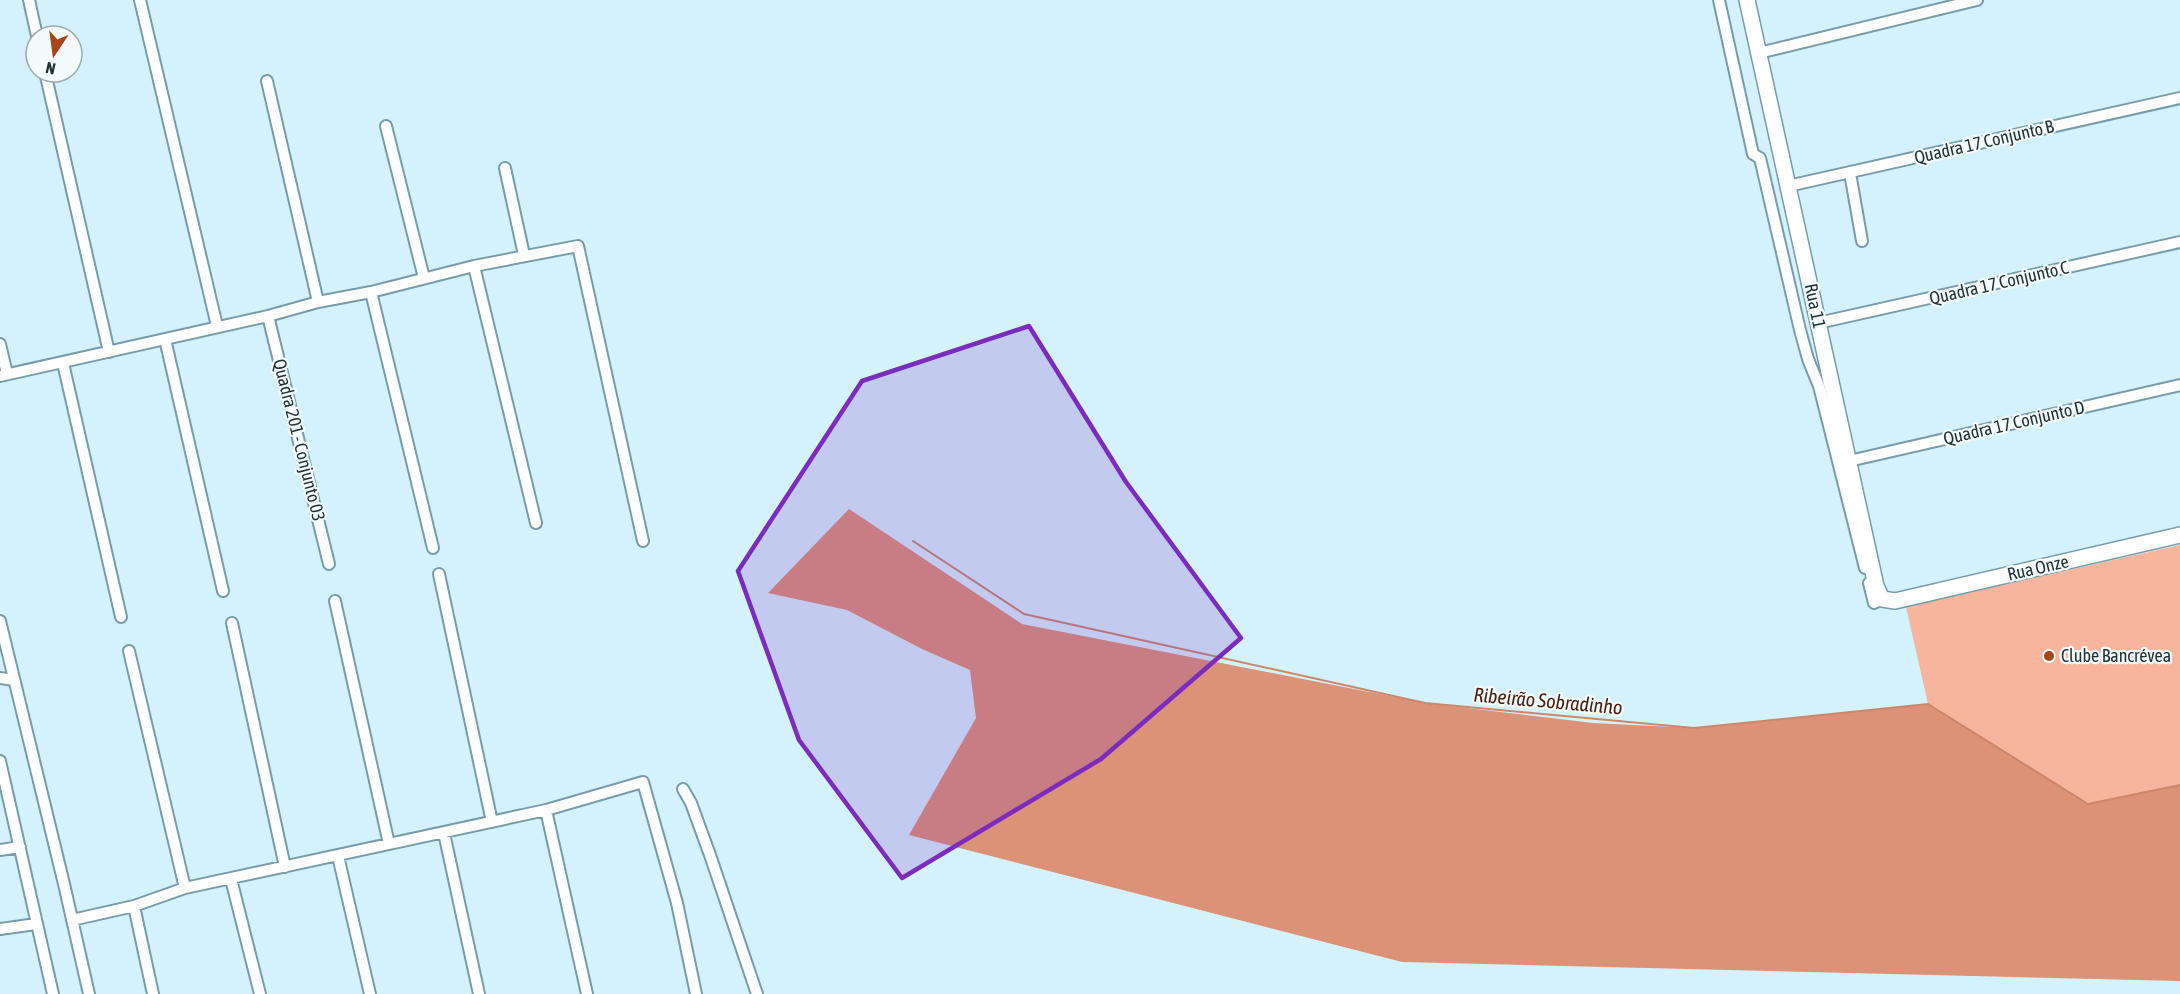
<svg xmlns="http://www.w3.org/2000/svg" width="2180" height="994" font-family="'Asap Condensed',sans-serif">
	<rect width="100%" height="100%" fill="#d4f2fd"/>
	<path fill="#f6b59c" d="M2180,545V785L2088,804L1928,704L1906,607Z"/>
	<path fill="#db9277" d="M849,509L1022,624L1425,703L1593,723L1694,728L1928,704L2088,804L2180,785V981L1402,962L909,835L976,718L970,670L922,649L847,610L768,593Z"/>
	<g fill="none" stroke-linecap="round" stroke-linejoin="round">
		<path stroke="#cc866a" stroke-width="2" d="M913,541L1024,614L1425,703L1694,728L1928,704L2088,804L2180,785"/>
		<defs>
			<path id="street" d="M29,0L37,36
				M140,0L217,326
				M1719,0L1753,154L1760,158L1800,330L1808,359L1819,386L1865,568
				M1759,53L1977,0
				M45,72L109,352
				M267,81L318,302
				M386,126L424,278
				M505,168L524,255
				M1850,173L1862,241
				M1788,186L2180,98
				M474,266L536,523
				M371,292L433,548
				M268,316L329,564
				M1818,323L2180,242
				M165,339L223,591
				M0,344L7,374
				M63,363L121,617
				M0,376L268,316L318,302L371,292L474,266L578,246L643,541
				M1849,461L2180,385
				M439,574L492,822
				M1869,583L1874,603L1882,599
				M335,601L389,844
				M0,621L64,884L89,994
				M232,623L285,867
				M129,651L185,888
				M0,678L14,680
				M0,761L53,994
				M683,789L691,803L710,855L757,994
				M546,810L587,994
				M444,833L479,994
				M0,850L20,847
				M338,856L370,994
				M231,879L260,994
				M134,906L153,994
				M72,920L134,906L185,888L546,810L643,782L677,903L696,994
				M0,929L36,924"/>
			<path id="secondary" d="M1747,0L1876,586L1882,599L1895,601L2180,535"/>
		</defs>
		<use href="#street" stroke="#789ca9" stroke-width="14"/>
		<use href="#secondary" stroke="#789ca9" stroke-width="18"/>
		<use href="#street" stroke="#fff" stroke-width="10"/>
		<use href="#secondary" stroke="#fff" stroke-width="15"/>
	</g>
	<path fill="#7b2cbf" fill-opacity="0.2" stroke="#7b2cbf" stroke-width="4.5" stroke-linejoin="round" d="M1029,326L1126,482L1241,638L1101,759L902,878L799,740L738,571L862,381Z"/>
	<circle fill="#a94517" stroke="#f3fbfd" stroke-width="2" cx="2049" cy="656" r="6"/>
	<g text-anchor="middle" stroke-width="4.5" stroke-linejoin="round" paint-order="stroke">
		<g font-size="18" fill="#233237" stroke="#f3fbfd">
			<text transform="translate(1984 142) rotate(-13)" y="6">Quadra 17 Conjunto B</text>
			<text transform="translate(1999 283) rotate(-13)" y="6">Quadra 17 Conjunto C</text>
			<text transform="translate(1815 306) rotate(78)" y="6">Rua 11</text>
			<text transform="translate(2014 423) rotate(-13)" y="6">Quadra 17 Conjunto D</text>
			<text transform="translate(299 440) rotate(76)" y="6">Quadra 201 - Conjunto 03</text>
			<text transform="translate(2038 568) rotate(-13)" y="6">Rua Onze</text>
		</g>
		<g font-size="18" fill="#233237" stroke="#f3fbfd" text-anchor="start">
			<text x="2061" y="662">Clube Bancrévea</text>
		</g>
		<g font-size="20" font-style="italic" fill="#4b1d0a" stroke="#f3fbfd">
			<text transform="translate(1548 701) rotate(5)" y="7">Ribeirão Sobradinho</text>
		</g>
	</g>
	<g transform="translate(54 54) rotate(193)"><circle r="28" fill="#f3fbfd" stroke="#a0abae" stroke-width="1.5"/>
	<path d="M0-4.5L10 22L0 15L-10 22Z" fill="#a94517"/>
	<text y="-9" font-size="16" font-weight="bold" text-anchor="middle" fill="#233237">N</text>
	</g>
</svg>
